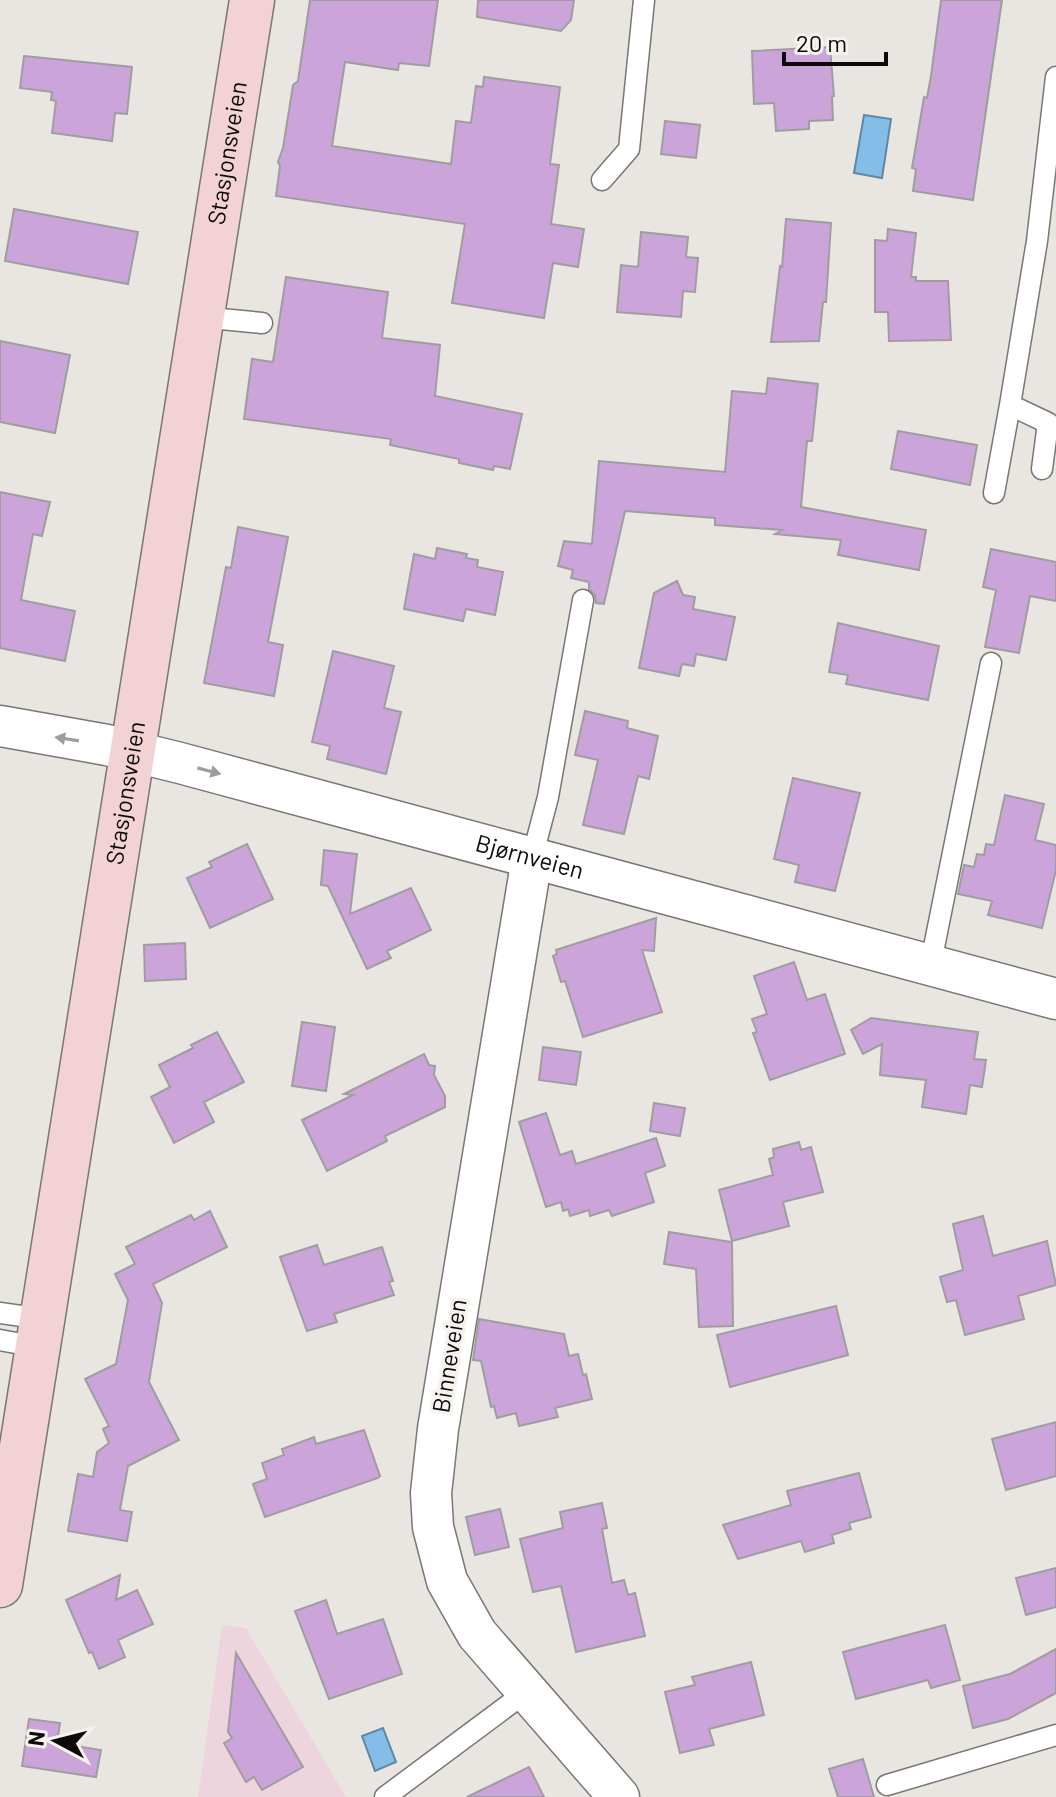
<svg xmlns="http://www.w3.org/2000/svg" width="1056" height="1797" font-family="Barlow,sans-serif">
	<rect width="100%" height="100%" fill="#e9e6e1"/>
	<path fill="#eed5dd" d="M222,1625L246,1628L346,1797H198Z"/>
	<path fill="#83bde8" stroke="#5f88a5" stroke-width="2" d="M864,115L891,119L882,178L854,173Z
		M383,1728L396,1762L375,1771L362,1736Z"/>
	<path fill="#cba4d9" stroke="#a09da1" stroke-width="2" d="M310,0H438L429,66L399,63L398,70L345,62L332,146L451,164L456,121L471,123L476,86L483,87L484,77L560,87L550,164L559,165L551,224L584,229L578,267L553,263L544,318L452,303L465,224L276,196L280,166L278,162L283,148L293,85L298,81Z
		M478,0H574L571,20L561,31L477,17Z
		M941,0H1002L973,200L913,191L916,169L912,168L924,97L927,98L931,76Z
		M830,47L834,96H832L833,120L809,121V129L776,131L774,103L754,104L752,51Z
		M24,56L132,67L127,114L115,113L112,141L52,133L56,101L51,100L52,92L20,88Z
		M665,121L700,125L696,158L661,154Z
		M14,209L138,232L128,284L5,261Z
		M786,219L831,223L826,302H823L819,341L771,342L780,266L782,267Z
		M888,229L916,233L911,277H916V281H948L951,340L889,341L888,312H875V240L887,241Z
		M641,232L688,237L686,257L698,258L695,292L683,291L681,317L617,312L621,265L638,267Z
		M286,277L388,292L382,338L440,345L435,396L522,414L510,469L494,466L493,470L459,463V459L390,445L391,439L244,419L252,359L273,362Z
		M0,341L70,355L55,433L0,422Z
		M768,378L818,384L812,441H807L801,507L926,530L919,570L838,555L841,540L775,534L782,530L715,525V518L625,511L604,604L596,603L595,595L589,589V582L571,578L573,570L558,566L564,541L592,544L599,461L725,472L732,391L766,394Z
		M898,431L977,445L970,485L891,469Z
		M0,492L50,502L42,536L33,534L21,600L75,611L65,661L0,648Z
		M238,527L288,537L268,642L283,645L274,696L204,683L226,567L231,568Z
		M437,548L467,554L466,558L478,560L477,567L503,572L495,615L466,609L463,621L404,609L414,554L435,559Z
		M991,549L1056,562V601L1030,596L1019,653L985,647L996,590L983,587Z
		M677,581L683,595L695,597L693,609L735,617L726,660L696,654L694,666L682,664L679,676L639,668L654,593Z
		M838,623L939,646L928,700L846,684L848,675L829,672Z
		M333,651L394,666L384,708L401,712L386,774L327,759L330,746L312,742Z
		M585,711L628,721L627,728L658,736L649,779L638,776L624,834L583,825L598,760L575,755Z
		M793,778L860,793L835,891L795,882L799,865L774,859Z
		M1005,795L1044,804L1035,840L1056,845V870L1042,928L988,915L992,901L958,894L964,865L974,867L977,854L984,855L986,844L994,845Z
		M247,844L273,899L210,928L187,878L212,867L209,862Z
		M324,850L357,854L350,914L411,888L431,930L387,951L391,958L367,969L328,886L321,885Z
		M656,918L654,951L642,950L662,1012L583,1037L565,981L561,982L553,956L557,954L556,950Z
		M185,943L186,979L145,981L144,945Z
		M794,962L807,1000L825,994L845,1054L770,1080L753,1033L757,1032L752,1019L767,1014L754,976Z
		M871,1018L978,1032L974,1059L986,1060L982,1087L970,1085L966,1114L922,1107L926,1080L880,1075L882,1044L863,1054L851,1030Z
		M302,1022L335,1027L326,1091L292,1086Z
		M217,1032L244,1082L204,1102L214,1122L174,1143L151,1097L170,1087L159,1065L193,1048L191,1045Z
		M543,1047L581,1052L576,1085L539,1080Z
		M424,1054L429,1065L435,1066L434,1075L445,1096V1107L385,1136L387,1141L327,1171L302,1120L353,1095L344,1094Z
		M654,1103L685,1108L680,1136L650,1131Z
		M546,1113L560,1155L572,1151L576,1164L656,1138L665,1166L645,1173L654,1202L612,1216L609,1210L590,1216L589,1210L570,1216L568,1209L563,1211L561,1202L546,1207L519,1122Z
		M799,1142L801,1150L811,1147L823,1192L783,1202L789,1226L732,1241L719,1190L773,1175L769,1159L774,1157L773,1149Z
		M210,1211L227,1247L153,1284L162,1303L149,1382L179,1440L128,1466L120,1510L132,1512L127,1541L68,1531L78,1474L93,1477L97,1452L109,1443L103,1429L109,1426L85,1379L116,1364L128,1300L115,1274L135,1264L126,1247L191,1215L194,1220Z
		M983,1216L993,1256L1047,1241L1056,1285L1018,1296L1024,1319L965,1335L956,1300L947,1302L940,1277L963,1270L953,1224Z
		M669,1232L732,1242L733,1326L699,1327L696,1269L664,1264Z
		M317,1245L324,1265L382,1247L393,1281L389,1282L394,1295L334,1314L337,1322L307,1331L280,1257Z
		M836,1306L848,1355L730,1387L717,1335Z
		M479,1319L564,1334L569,1356L578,1354L583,1375L586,1374L592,1399L555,1408L558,1417L519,1426L516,1413L497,1418L494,1406L491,1407L481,1361L473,1360Z
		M1056,1422V1476L1006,1490L992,1439Z
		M364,1430L380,1476L378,1478L265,1517L253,1484L267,1479L262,1463L284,1455L282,1449L314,1437L316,1444Z
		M859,1473L871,1517L849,1523L851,1529L832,1535L834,1543L805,1552L801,1541L738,1559L723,1525L791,1505L787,1491Z
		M602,1503L607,1528L602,1529L612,1583L624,1580L628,1595L635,1593L645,1636L576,1652L561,1586L533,1592L520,1539L563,1528L560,1512Z
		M500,1509L509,1547L475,1555L466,1517Z
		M1056,1568V1607L1026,1615L1016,1578Z
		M120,1575L116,1600L137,1590L153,1624L118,1640L125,1657L99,1669L92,1652L89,1653L66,1600Z
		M326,1600L337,1634L383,1619L402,1674L329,1699L295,1611Z
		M945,1625L960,1680L931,1688L928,1680L856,1699L843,1652Z
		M1056,1649V1693L1008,1719L973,1728L963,1686L1010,1674Z
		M236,1653L303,1767L262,1790L254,1777L246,1782L224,1743L232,1738L228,1732Z
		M751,1662L764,1715L709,1729L714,1745L680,1753L665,1692L695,1685L692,1677Z
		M29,1719L60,1723L57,1743L101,1750L96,1777L22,1766Z
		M863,1759L874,1797H838L829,1769Z
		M529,1767L544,1797H467Z"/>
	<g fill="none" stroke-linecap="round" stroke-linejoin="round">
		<defs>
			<path id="lane" d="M602,180L629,149L644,0
				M200,317L262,323
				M1042,469L1048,423L1010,405L1037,241L1056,77
				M994,493L1010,405
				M532,858L548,797L583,600
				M930,967L991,663
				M0,1313L42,1319
				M0,1340L38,1347
				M887,1785L1056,1735
				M385,1797L526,1692"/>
			<g id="street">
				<path id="s1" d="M0,726L107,745L180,763L1056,999"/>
				<path d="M532,858L438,1429L431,1493L433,1527L447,1581L477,1634L619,1797"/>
			</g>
			<g id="secondary">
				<path id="s2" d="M0,1585L252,0"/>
			</g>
		</defs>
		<use href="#lane" stroke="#797773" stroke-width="23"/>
		<use href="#street" stroke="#797773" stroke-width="43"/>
		<use href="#secondary" stroke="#797773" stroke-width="47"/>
		<use href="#lane" stroke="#fff" stroke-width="20"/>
		<use href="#street" stroke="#fff" stroke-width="40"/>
		<use href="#secondary" stroke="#f3d2d6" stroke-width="44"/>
	</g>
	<defs><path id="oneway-solid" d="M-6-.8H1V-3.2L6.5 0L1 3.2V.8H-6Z" transform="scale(2)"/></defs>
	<g fill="#9e9d9d">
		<use href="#oneway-solid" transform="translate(67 739) rotate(-171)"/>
		<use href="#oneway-solid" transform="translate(209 771) rotate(15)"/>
	</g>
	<g text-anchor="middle" stroke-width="7" stroke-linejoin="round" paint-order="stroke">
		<g font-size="24" fill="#0c0b0a" stroke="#f6f3ee">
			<text dy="8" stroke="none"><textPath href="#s2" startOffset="1450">Stasjonsveien</textPath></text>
			<text dy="8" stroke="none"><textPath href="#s2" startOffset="802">Stasjonsveien</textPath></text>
			<text dy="8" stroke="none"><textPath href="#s1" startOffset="546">Bjørnveien</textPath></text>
			<text transform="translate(450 1356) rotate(-81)" y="8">Binneveien</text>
		</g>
	</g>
	<g transform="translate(56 1741) rotate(277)" stroke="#f6f3ee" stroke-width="6" paint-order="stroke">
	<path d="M0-6L14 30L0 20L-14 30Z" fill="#0c0b0a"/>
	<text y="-12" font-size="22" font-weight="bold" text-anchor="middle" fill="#0c0b0a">N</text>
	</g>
	<path d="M784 52v12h102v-12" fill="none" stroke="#0c0b0a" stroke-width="4"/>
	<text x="796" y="52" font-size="24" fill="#0c0b0a" stroke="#f6f3ee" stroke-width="6" paint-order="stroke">20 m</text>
</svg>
